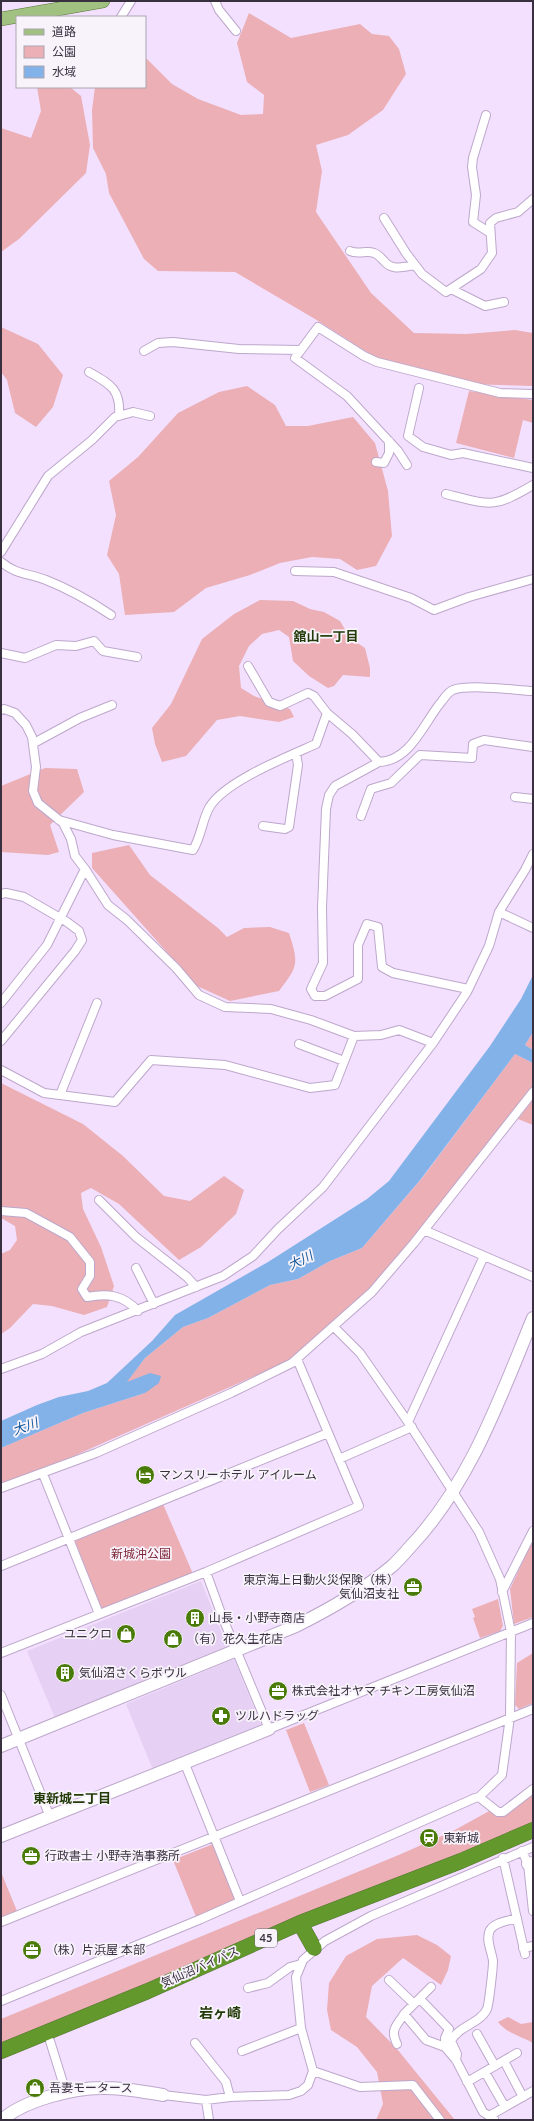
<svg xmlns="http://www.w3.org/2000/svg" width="534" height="2121" font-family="Lato,'Noto Sans JP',sans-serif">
	<rect width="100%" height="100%" fill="#f3e0ff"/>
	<path fill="#e6d0f3" d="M201,1581L228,1648L55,1718L27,1651Z
		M234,1659L262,1727L153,1770L126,1704Z"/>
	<path fill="#ebafb5" d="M249,13L291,38L360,24L372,34L389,36L399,49L406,74L383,110L348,135L316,145L322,171L316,212L371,293L414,333L466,334L515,330L533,333V386L464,384L416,367L376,358L315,319L235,272L158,271L144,259L109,193L106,174L93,148L92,110L95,87H145V57L172,84L198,99L241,115L263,114L264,95L247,82L237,43Z
		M37,87H70L81,96L90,145L86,173L19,239L1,252V128L31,138L41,111Z
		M1,327L38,344L63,375L53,407L36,427L15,413L7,380L1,372Z
		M247,386L275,405L286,426H308L353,417L375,443L388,491L392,536L376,566L357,570L340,559L312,557L280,563L250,575L206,588L174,612L125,615L119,574L107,555L116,515L109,481L138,457L178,413L219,392Z
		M469,391L533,400V423L523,420L514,458L456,443Z
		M260,600L293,601L310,609L324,612L340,621L350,638L365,648L370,668V677L343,675L334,686L328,688L309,676L293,661L289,637L279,630L262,634L249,646L239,666L241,688L254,696L290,709L294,717L279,722L240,716L217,720L186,756L162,762L155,744L152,728L171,704L202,639L234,614Z
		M45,768L77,769L84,792L50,825L59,852L48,855L1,852V786Z
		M129,845L150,875L218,928L227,937L244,928L270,927L289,933C299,964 298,966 279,991L230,1001L197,986L92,868V853Z
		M533,1032V1050L525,1045Z
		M515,1054L533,1063V1091L367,1293L289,1361L42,1470L1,1484V1448L83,1413L145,1393L132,1382L126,1383L145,1358L183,1327L208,1318L270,1285L298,1279L330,1261L362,1248L423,1177Z
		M1,1083L83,1124L123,1156L164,1196L190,1201L224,1176L244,1190L236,1214L201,1247L179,1260L119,1204L91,1188L81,1193L83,1209L101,1247L114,1286L107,1307L84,1315L52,1306L33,1304L10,1328L1,1334V1254L10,1250L17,1240L15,1226L1,1218Z
		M533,1099V1125L518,1119Z
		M163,1504L193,1574L102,1610L75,1541Z
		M533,1540V1617L514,1624L510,1589Z
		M498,1599L503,1626L500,1631L480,1638L473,1618L475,1617L472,1609Z
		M533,1653V1703L519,1709L515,1705L517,1663Z
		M304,1723L329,1785L310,1792L286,1730Z
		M533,1794V1823L400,1880L300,1918L1,2046V2019L401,1854L453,1831L491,1810L509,1811Z
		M213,1844L236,1900L196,1917L173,1860Z
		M1,1872L17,1911L1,1917Z
		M417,1935L437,1945L451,1956L448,1970L441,1985L403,1958L372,1986L366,2017L397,2049L455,2120H376L383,2104L377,2072L357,2047L331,2030L327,2010L329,1983L346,1956L377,1939Z
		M508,2017L521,2024L533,2022V2043C521,2036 506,2033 498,2022Z"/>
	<path fill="#82b2e7" d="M533,975V1032L525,1045L533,1050V1063L515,1054L421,1179L362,1248L330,1261L298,1279L270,1285L208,1318L183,1327L145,1358L127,1382L150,1373L161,1376L159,1383L145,1393L83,1413L1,1448V1421L37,1405L59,1397L88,1391L107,1383L152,1341L175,1315L268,1262L367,1199L389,1181L490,1046L521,999Z"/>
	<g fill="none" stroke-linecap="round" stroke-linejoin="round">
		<defs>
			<path id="street" d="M215,1L219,10L236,31
				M121,17L131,1
				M486,115L473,158L472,167L476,195L473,222L489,232
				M384,218L406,253L422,274L446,292L481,269L492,253L490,223L496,218L518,212L533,199
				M350,251C358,255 366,250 374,253C378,254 381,258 384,261C392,271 403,267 415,265
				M451,289L485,306L504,302
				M144,351L158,343L173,342L239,349L301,350
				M89,372C110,384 121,389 119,416
				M419,388L408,436L423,447L451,455L463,453L533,468
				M376,462L384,463L389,453V441
				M407,465L398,451L347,396L295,358L318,327L364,356L377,362L500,393L533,394
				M446,494C490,505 493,509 533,485
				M1,552L48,476L92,440L115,417L133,412L150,416
				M1,562C17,575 28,573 46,580C69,589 90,601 111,615
				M295,571L334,572L411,598L434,610L469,597L533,579
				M1,653L25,658L56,645L76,646L94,641L103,651L137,657
				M1,710L4,709L15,713L26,725L32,737L36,767L33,791L38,803L63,823L71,839L75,856L85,869L47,945L1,1003
				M327,713L352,734L379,762C411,761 424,722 442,701C445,697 449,691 453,690C470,684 513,690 533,691
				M34,743L80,718L112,705
				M379,762L335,786L329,795L326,809L322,908L323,963L311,989L315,996H325L358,979V945L367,924L378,927L382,967L393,973L468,989
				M515,797L533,799
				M361,816L371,789L391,783L420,755L472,758L473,744L484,740L533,747
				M59,820L113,835L193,850C201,837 202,821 209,808C223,782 289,756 316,744L327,713L314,696L308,693L280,706L269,702L248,666
				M263,826L285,829L289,827L298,765L296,753
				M85,869L108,905L127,920L176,968L199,995L225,1007L271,1009L311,1020L354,1036
				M1,894L6,893L24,897L67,922L79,931L82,940L75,951L1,1041
				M499,912L533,928
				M299,1044L344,1061
				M1,1070L44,1093L115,1102L151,1060L225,1065L310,1088L335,1085L354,1036L381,1035L399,1030L433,1043L467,992L489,946L499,912L525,870L533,854
				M60,1095L97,1003
				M99,1200L136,1237L187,1277L196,1287
				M1,1211L26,1213L70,1237L90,1262V1276L82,1289L87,1297C108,1293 123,1295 138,1311
				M424,1230L533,1277
				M136,1268L154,1304
				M334,1327L360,1353L408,1422L479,1532L500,1579L511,1632L510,1717L502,1775L479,1797
				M1,1369L42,1354L81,1332L223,1276L253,1256L278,1229L323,1187L433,1043
				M408,1422L484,1256
				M339,1459L412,1427
				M43,1474L99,1614
				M1,1488L96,1453L231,1393L292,1363L372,1292L414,1243L533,1092
				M1,1566L328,1433
				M206,1572L222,1616L269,1729L533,1623
				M502,1592L533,1531
				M1,1653L206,1572L359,1506L297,1359
				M1,1695L50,1817
				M185,1764L240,1901
				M522,1851L528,1864L533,1911
				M503,1858L525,1954
				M1,1922L533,1709
				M523,1948L533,1946
				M389,1980L414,2004
				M248,1988L268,1983L290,1967L301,1964
				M420,1999L449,2029L445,2038V2047
				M1,2001L201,1919L475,1798L479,1797L498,1812H503L533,1789
				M404,2014L431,1987
				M477,2034L495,2066
				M50,2041L64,2086L53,2092
				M195,2043L226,2082L230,2097
				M397,2044C390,2029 396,2027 404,2014L426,2040L445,2047L456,2060L483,2112L494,2119
				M242,2051L301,2028
				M456,2060L457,2054L451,2041C458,2026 480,2024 487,2009C489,2004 493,1968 493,1961C492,1952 485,1939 490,1930C495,1922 508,1921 517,1918
				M504,2061L523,2097
				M313,2071L360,2087L413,2085L440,2120
				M485,2072L505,2107
				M467,2082L517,2053
				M163,2095L206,2100L230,2097L289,2095L301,2091L308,2085L313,2071L301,2028L296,1977L303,1960L325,1941L371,1916L533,1847
				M206,2100L209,2120
				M489,2116L533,2091"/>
			<path id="secondary" d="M1,1746L296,1626C330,1609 362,1591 391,1567C398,1561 404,1554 410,1547C470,1484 500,1398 533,1318
				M1,1836L269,1729
				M528,1864L533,1863
				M2,2120C24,2100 76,2087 105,2088C125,2088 144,2092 163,2095"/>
			<path id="primary" d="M1,19L103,1"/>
			<path id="highway" d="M300,1923L314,1948
				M1,2051L148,1991L300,1923L461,1861L533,1830"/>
		</defs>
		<use href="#street" stroke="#bda7cb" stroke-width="10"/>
		<use href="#secondary" stroke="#bda7cb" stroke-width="14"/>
		<use href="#primary" stroke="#547433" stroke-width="14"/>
		<use href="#highway" stroke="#547433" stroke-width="16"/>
		<use href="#street" stroke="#fff" stroke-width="8"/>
		<use href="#secondary" stroke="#fff" stroke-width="12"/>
		<use href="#primary" stroke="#a1c181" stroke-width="13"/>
		<use href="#highway" stroke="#63982d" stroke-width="15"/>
	</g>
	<defs>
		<symbol id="hotel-disc" viewBox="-11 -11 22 22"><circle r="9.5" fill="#4a7b08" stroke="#f8f3fb"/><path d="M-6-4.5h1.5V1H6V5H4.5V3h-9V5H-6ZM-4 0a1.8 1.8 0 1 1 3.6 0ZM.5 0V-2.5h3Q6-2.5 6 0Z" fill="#fff"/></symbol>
		<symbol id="office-disc" viewBox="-11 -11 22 22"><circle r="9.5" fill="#4a7b08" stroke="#f8f3fb"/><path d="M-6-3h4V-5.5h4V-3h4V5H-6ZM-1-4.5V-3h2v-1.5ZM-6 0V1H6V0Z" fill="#fff"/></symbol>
		<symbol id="building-disc" viewBox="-11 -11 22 22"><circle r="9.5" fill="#4a7b08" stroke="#f8f3fb"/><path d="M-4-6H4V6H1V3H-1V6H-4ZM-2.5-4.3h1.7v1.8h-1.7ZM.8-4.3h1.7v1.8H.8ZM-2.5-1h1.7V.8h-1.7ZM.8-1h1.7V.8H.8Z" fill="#fff"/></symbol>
		<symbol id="shop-disc" viewBox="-11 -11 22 22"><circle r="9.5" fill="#4a7b08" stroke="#f8f3fb"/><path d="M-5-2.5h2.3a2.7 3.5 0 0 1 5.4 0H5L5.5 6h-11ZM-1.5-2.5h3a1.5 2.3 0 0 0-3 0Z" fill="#fff"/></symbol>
		<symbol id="pharmacy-disc" viewBox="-11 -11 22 22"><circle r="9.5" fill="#4a7b08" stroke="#f8f3fb"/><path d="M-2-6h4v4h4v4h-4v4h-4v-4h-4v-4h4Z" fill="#fff"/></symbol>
		<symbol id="station-disc" viewBox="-11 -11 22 22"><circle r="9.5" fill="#4a7b08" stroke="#f8f3fb"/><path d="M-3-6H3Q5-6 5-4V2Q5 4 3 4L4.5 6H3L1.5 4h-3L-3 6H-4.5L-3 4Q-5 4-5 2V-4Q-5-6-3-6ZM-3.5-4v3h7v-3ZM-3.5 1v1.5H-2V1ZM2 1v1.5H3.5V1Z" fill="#fff"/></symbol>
	</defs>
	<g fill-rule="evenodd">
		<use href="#hotel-disc" x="134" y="1464" width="22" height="22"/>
		<use href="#office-disc" x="402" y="1576" width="22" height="22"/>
		<use href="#building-disc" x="184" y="1607" width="22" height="22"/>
		<use href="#shop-disc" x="115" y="1623" width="22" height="22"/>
		<use href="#shop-disc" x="162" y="1628" width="22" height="22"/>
		<use href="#building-disc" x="54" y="1662" width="22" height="22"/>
		<use href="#office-disc" x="267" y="1680" width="22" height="22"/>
		<use href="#pharmacy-disc" x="210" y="1705" width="22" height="22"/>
		<use href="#station-disc" x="418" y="1827" width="22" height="22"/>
		<use href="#office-disc" x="20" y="1845" width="22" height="22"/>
		<use href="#office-disc" x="21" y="1939" width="22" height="22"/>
		<use href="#shop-disc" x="24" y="2077" width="22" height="22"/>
	</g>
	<g text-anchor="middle" stroke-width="3.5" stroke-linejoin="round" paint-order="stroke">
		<rect fill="#f8f3fb" stroke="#726a77" stroke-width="1" x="255" y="1929" width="22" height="18" rx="3"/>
		<g font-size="11" font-weight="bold" fill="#39303f">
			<text x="266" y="1942">45</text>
		</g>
		<g font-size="12" fill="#39303f" stroke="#f8f3fb" text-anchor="start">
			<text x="159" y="1479">マンスリーホテル アイルーム</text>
			<text x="399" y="1584" text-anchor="end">東京海上日動火災保険（株）<tspan x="399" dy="14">気仙沼支社</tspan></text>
			<text x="209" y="1622">山長・小野寺商店</text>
			<text x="112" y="1638" text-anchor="end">ユニクロ</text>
			<text x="187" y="1643">（有）花久生花店</text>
			<text x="79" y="1677">気仙沼さくらボウル</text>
			<text x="292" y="1695">株式会社オヤマ チキン工房気仙沼</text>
			<text x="235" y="1720">ツルハドラッグ</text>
			<text x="443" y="1842">東新城</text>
			<text x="45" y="1860">行政書士 小野寺浩事務所</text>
			<text x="46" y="1954">（株）片浜屋 本部</text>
			<text x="49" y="2092">吾妻モータース</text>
		</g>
		<g font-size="12" fill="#7e2537" stroke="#f8f3fb">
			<text x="141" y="1558">新城沖公園</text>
		</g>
		<g font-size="12" fill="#39303f" stroke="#f8f3fb">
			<text transform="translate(200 1967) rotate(-24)" y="4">気仙沼バイパス</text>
		</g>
		<g font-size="13" font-weight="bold" fill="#233b09" stroke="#f8f3fb">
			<text x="326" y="641">舘山一丁目</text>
			<text x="72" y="1803">東新城二丁目</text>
		</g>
		<g font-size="13" font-style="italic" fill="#145798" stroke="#f8f3fb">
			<text transform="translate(300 1260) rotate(-27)" y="5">大川</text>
			<text transform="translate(25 1426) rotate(-20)" y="5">大川</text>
		</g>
		<g font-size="14" font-weight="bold" fill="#233b09" stroke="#f8f3fb">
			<text x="220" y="2018">岩ヶ崎</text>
		</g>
	</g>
	<rect width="534" height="2121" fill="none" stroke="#39303f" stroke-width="4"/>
	<rect x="16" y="16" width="130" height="72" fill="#f8f3fb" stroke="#aca5b0"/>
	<rect x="24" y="29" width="20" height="6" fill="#a1c181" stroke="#aca5b0"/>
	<text x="52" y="36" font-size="12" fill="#39303f">道路</text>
	<rect x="24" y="46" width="20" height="12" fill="#ebafb5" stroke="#aca5b0"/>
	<text x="52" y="56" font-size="12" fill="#39303f">公園</text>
	<rect x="24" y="66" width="20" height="12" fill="#82b2e7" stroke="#aca5b0"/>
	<text x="52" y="76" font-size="12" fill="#39303f">水域</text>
</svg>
